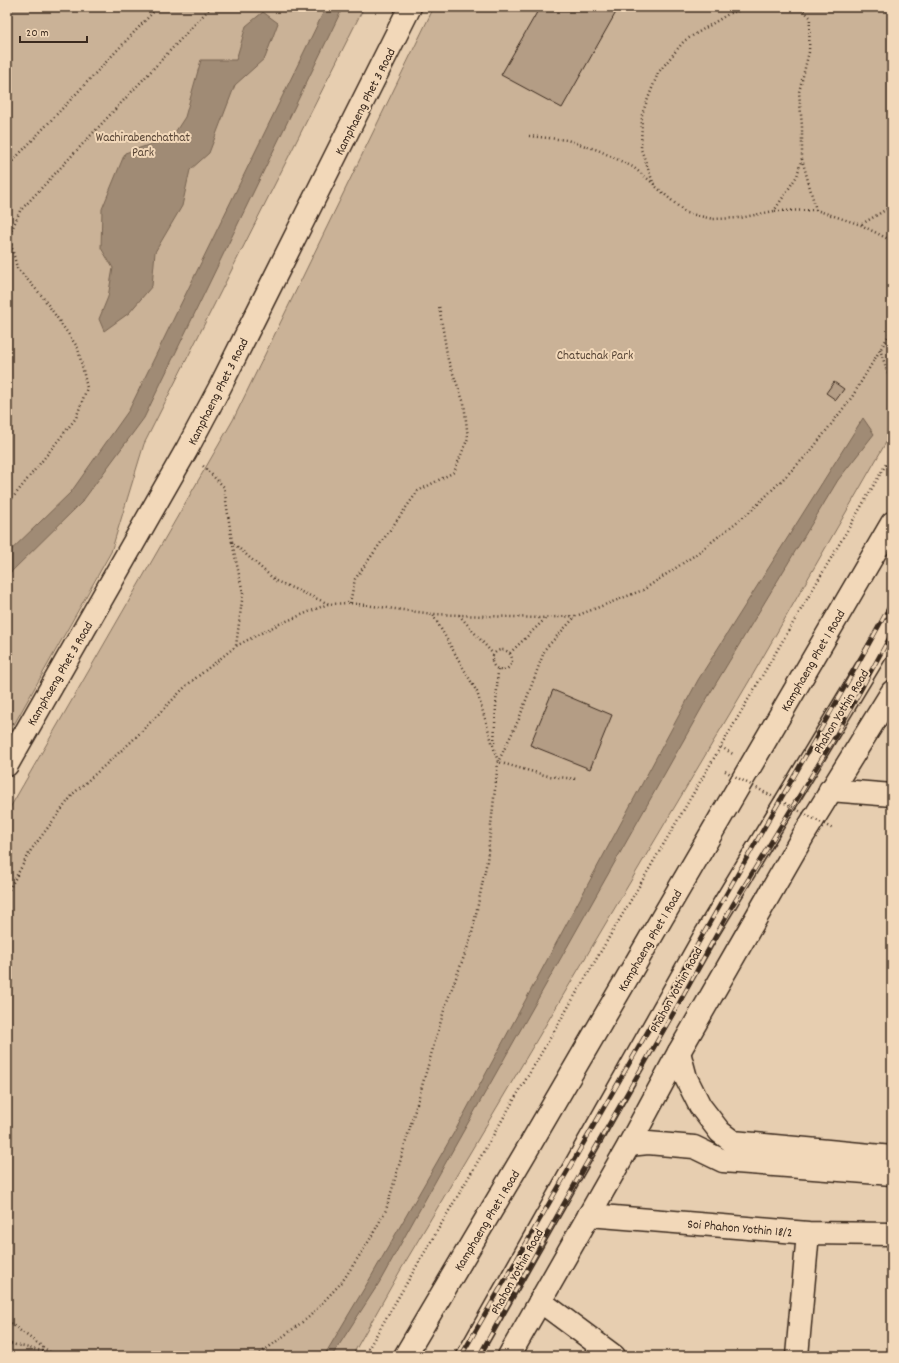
<svg xmlns="http://www.w3.org/2000/svg" width="899" height="1363" font-family="Dekko,sans-serif">
	<rect width="100%" height="100%" fill="#e7ceb0"/>
	<filter id="ink" filterUnits="userSpaceOnUse"><feTurbulence type="fractalNoise" baseFrequency=".025" numOctaves="2"/><feDisplacementMap in="SourceGraphic" scale="8" xChannelSelector="R" yChannelSelector="G"/><feConvolveMatrix kernelMatrix="1 2 1 2 8 2 1 2 1" color-interpolation-filters="sRGB"/></filter>
	<g filter="url(#ink)">
		<path fill="#cab297" stroke="#826e5a" d="M7,7H364L144,444L111,552L7,737Z
			M434,7H892V432L748,683L400,1271L352,1356H7V813L233,420Z"/>
		<path fill="#a08b74" stroke="#786452" d="M326,7H343L144,418L82,502L7,576V554L71,492L129,410Z
			M263,12L278,23L265,58L235,85L209,153L190,170L182,206L155,252L152,286L129,313L104,331L99,319L108,297L113,268L101,248L102,209L125,153L172,137L185,117L201,60H236L246,26Z
			M863,418L874,434L838,480L709,695L450,1155L379,1283L332,1356H324L371,1277L456,1129L698,680Z"/>
		<path fill="#b49d85" stroke="#3b2a1e" d="M540,7H619L562,108L501,75Z
			M834,382L844,389L836,400L826,393Z
			M553,690L612,715L590,769L530,745Z"/>
		<g fill="none" stroke-linecap="round" stroke-linejoin="round">
			<defs>
				<path id="minor" d="M7,765L187,449L220,387L410,7
					M830,790L892,795
					M679,1052L686,1078L700,1106L720,1132L733,1142L892,1157
					M629,1145L648,1143L694,1147L723,1161L892,1174
					M589,1215L808,1233L892,1234
					M540,1301L614,1356
					M797,1356L808,1233"/>
				<path id="major" d="M405,1356L524,1155L892,523
					M468,1356L705,936L878,649L892,628
					M509,1356L629,1145L679,1052L803,836L892,692"/>
			</defs>
			<use href="#minor" stroke="#3b2a1e" stroke-width="25"/>
			<use href="#major" stroke="#3b2a1e" stroke-width="25"/>
			<path stroke="#3b2a1e" stroke-width="2.5" stroke-dasharray="1 3" stroke-linecap="butt" d="M754,7L730,13L684,41L658,73L642,114L641,149L654,185L686,213L713,219L740,218L774,211L797,176L802,158V126L799,92L809,52L810,17L800,7
				M529,136L567,140L598,150L633,167L654,184
				M802,159L816,210L861,225L892,241
				M7,167L158,7
				M775,211L816,210
				M862,224L892,206
				M880,349L892,387
				M203,466L224,487L232,542L276,581L329,604L350,603L433,614L539,618L576,616
				M7,505L76,418L87,388L78,348L42,296L17,268L9,236L20,211L211,7
				M232,542L243,593L236,646
				M350,603L355,579L418,491L454,472L468,438L464,403L448,360L439,306
				M433,615L477,692L498,762L548,776L577,779
				M459,615L493,654
				M492 660a10 10 0 1 1 20 0a10 10 0 1 1-20 0Z
				M510,653L546,618
				M494,743L498,670
				M721,747L733,754
				M7,893L31,850L74,793L132,741L187,685L236,646L277,625L328,604
				M7,1321L51,1353L92,1356
				M7,1343L51,1353L53,1356
				M257,1356L309,1317L342,1282L369,1241L386,1210L445,1007L471,938L487,861L498,762L519,719L545,649L576,616L643,590L695,555L752,510L810,452L852,397L892,330
				M364,1356L892,454"/>
			<use href="#minor" stroke="#f2d8b9" stroke-width="22"/>
			<use href="#major" stroke="#f2d8b9" stroke-width="22"/>
			<defs>
				<path id="rail" d="M461,1356C540,1220 618,1083 696,947C761,832 829,718 892,602
					M479,1356L582,1171L678,1005L732,906L835,737L892,633"/>
			</defs>
			<use href="#rail" stroke="#3b2a1e" stroke-width="4.5"/>
			<use href="#rail" stroke="#f2d8b9" stroke-width="3" stroke-dasharray="9" stroke-linecap="butt"/>
			<path stroke="#3b2a1e" stroke-width="2.5" stroke-dasharray="1 3" stroke-linecap="butt" d="M725,771L833,829"/>
		</g>
	</g>
	<g text-anchor="middle" stroke-width="4" stroke-linejoin="round" paint-order="stroke">
		<g font-size="13" fill="#3b2a1e" stroke="#f2d8b9">
			<text transform="translate(364 101) rotate(-63)" y="5">Kamphaeng Phet 3 Road</text>
			<text transform="translate(217 391) rotate(-63)" y="5">Kamphaeng Phet 3 Road</text>
			<text transform="translate(812 660) rotate(-60)" y="5">Kamphaeng Phet 1 Road</text>
			<text transform="translate(59 673) rotate(-60)" y="5">Kamphaeng Phet 3 Road</text>
			<text transform="translate(840 711) rotate(-59)" y="5">Phahon Yothin Road</text>
			<text transform="translate(649 940) rotate(-60)" y="5">Kamphaeng Phet 1 Road</text>
			<text transform="translate(675 989) rotate(-61)" y="5">Phahon Yothin Road</text>
			<text transform="translate(486 1220) rotate(-59)" y="5">Kamphaeng Phet 1 Road</text>
			<text transform="translate(740 1227) rotate(5)" y="5">Soi Phahon Yothin 18/2</text>
			<text transform="translate(516 1271) rotate(-61)" y="5">Phahon Yothin Road</text>
		</g>
		<g font-size="13" fill="#584536" stroke="#f2d8b9">
			<text x="143" y="141">Wachirabenchathat<tspan x="143" dy="15">Park</tspan></text>
			<text x="595" y="359">Chatuchak Park</text>
		</g>
	</g>
	<rect width="899" height="1363" fill="none" stroke="#f2d8b9" stroke-width="24"/>
	<rect x="12" y="12" width="875" height="1339" fill="none" stroke="#3b2a1e" stroke-width="1.5" filter="url(#ink)"/>
	<path d="M20 36v6h67v-6" fill="none" stroke="#3b2a1e" stroke-width="2"/>
	<text x="26" y="36" font-size="12" fill="#3b2a1e" stroke="#f2d8b9" stroke-width="3" paint-order="stroke">20 m</text>
</svg>
